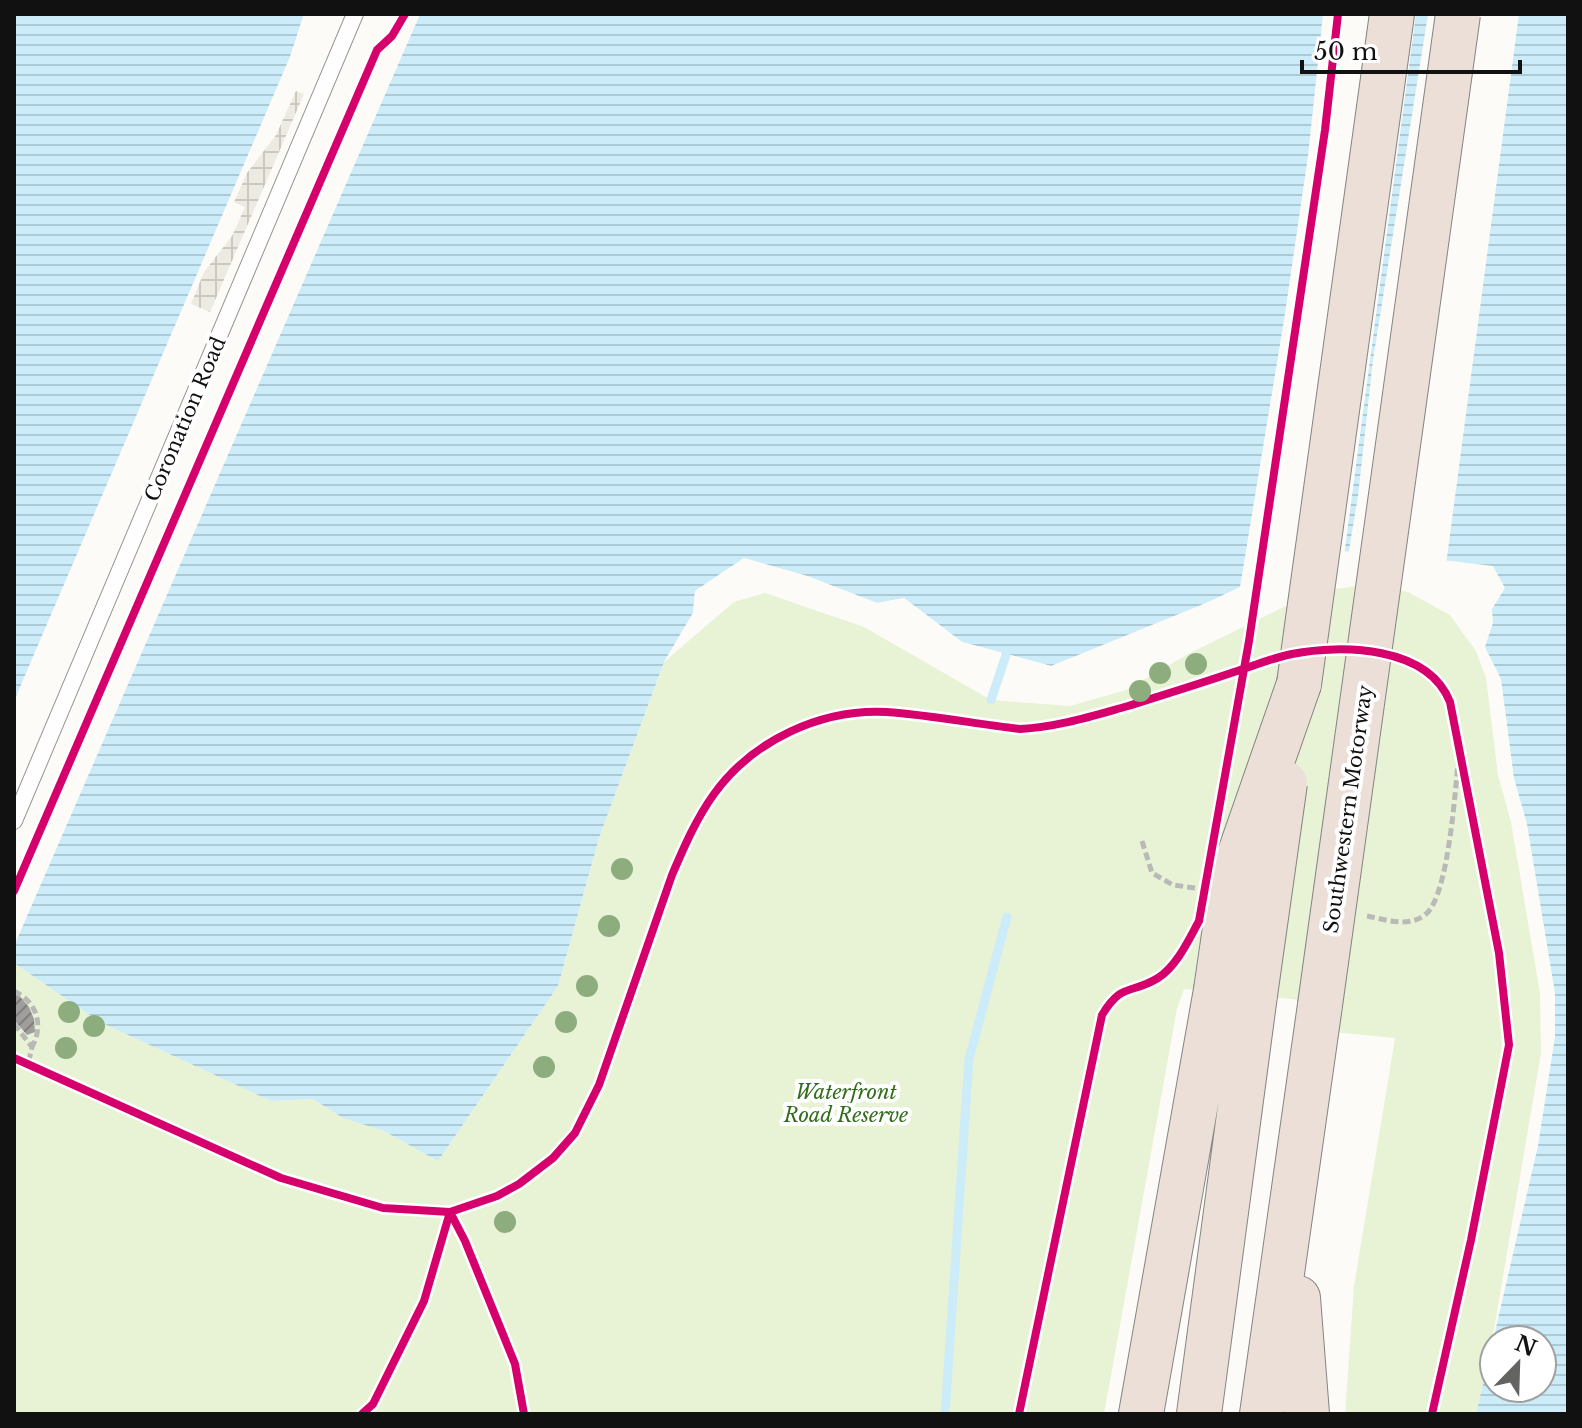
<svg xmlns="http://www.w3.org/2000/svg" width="1582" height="1428" font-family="'Libre Baskerville',serif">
	<defs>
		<pattern id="plaza-grid" width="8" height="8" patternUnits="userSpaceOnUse" patternTransform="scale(2)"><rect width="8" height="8" fill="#edeae2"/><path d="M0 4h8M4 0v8" fill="none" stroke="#cac8c1"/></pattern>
		<pattern id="water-rules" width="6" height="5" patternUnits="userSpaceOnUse" patternTransform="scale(2)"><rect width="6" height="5" fill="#cbecf8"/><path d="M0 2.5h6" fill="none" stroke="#adc9d4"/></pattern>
		<pattern id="building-hatch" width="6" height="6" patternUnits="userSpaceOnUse" patternTransform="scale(2)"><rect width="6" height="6" fill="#a09e9c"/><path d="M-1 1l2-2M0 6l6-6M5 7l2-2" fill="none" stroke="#817f7e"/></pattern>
	</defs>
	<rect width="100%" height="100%" fill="#fcfbf7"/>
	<path fill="#e8f3d6" d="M1371,584L1408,592L1450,615L1476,651L1486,678L1498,775L1511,822L1540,993L1541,1053L1490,1353L1476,1414H1345L1354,1286L1395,1038L1313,1030V1001L1184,989L1177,1009L1104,1414H14V963L100,1022L271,1101L313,1099L343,1118L384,1131L438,1161L558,986L599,838L664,662L734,602L765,593L864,627L991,700L1070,706L1126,690L1188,654L1314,592Z"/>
	<path fill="url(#plaza-grid)" d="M296,91L304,94L210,312L191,304L204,272L232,236L245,207L234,202L247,173L276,135Z"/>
	<path fill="url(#water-rules)" fill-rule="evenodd" d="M14,14H304L290,57L14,701Z
		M420,14H1568V1414H1476L1538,1146L1555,1037V993L1527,824L1514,778L1501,679L1485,647L1493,623L1492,609L1505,588L1493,566L1383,553L1334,551L1276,565L1228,594L1051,666L962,642L904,598L877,603L807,576L744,558L695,591L693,613L664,662L599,838L558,986L438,1161L384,1131L343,1118L313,1099L271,1101L100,1022L14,963V946L45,873ZM1494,1340H1542V1388H1494Z"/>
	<path fill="#fcfbf7" d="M304,14H308L307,20L294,58L18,703L14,705L290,57Z
		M416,14H420L14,946V936L41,872Z
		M1323,14H1416L1344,556L1334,555L1277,569L1230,598L1169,625L1051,670L960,646L903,602L876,607L805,579L745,562L698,593L697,614L673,654L664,662L693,613L695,591L744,558L807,576L877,603L904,598L962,642L1051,666L1168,621L1240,587L1284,320L1308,156Z
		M1428,14H1519L1446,565L1383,557L1348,556L1358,496L1373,360Z"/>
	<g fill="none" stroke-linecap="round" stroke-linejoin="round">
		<path stroke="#cbecf8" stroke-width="9" d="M991,700L1006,655
			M945,1414L969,1059L1007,917"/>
	</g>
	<path fill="url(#building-hatch)" d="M18,994L29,1007L34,1019L35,1032L27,1035L14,1020V997Z"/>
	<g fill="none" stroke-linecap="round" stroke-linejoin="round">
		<defs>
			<path id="lane" d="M14,821L355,14"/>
			<path id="highway" d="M1299,684L1392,14
				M1298,1298L1307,1414
				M1141,1414L1216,990
				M1199,1414L1255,995
				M1262,1414L1320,1005"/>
		</defs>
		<use href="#lane" stroke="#979695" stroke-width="18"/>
		<use href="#highway" stroke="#848482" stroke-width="46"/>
		<path stroke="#b9b9b8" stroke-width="5" stroke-dasharray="8 4" stroke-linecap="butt" d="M1142,841L1152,873L1173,885L1195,888
			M1367,916C1387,920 1409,928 1426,914C1449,895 1456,783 1459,750
			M14,991C37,1002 44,1025 32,1047
			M14,1024L32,1047L28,1065"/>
		<use href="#lane" stroke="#fffefe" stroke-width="16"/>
		<use href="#highway" stroke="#ebdfd7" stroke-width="44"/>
		<defs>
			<path id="highway-bridge" d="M1216,990L1233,873L1299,684
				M1255,995L1285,783
				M1320,1005L1458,14"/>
		</defs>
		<use href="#highway-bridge" stroke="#848482" stroke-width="46" stroke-linecap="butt"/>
		<use href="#highway-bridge" stroke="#ebdfd7" stroke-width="44"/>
		<defs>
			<path id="cycleway" d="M14,891L377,50L392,36L405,14
				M14,1058L281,1178L383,1208L450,1212L497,1196L519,1184L553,1158L575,1133L599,1085L672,875C684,847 696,819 714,794C753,740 821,709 886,712C931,715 976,724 1020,729C1058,727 1092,716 1128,706C1163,695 1199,684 1234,672C1253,666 1272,658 1292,654C1342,644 1428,646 1450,702L1499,953L1509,1045L1471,1240L1432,1414
				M450,1212L465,1241L515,1364L524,1414
				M362,1414L373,1404L424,1301L450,1212
				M1019,1414L1102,1015C1122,982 1130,995 1158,978C1177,966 1189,939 1199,921L1249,641L1325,130L1338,14"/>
		</defs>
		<use href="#cycleway" stroke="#fff" stroke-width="13"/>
		<use href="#cycleway" stroke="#d6006c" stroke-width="8"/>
	</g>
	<g fill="#8dad7f">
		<circle cx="1196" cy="664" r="11"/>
		<circle cx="1160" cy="673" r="11"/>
		<circle cx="1140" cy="691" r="11"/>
		<circle cx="622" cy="869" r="11"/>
		<circle cx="609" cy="926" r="11"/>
		<circle cx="587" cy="986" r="11"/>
		<circle cx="69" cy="1012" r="11"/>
		<circle cx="566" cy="1022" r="11"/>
		<circle cx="94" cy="1026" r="11"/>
		<circle cx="66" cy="1048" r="11"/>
		<circle cx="544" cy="1067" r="11"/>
		<circle cx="505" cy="1222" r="11"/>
	</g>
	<g text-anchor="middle" stroke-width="8" stroke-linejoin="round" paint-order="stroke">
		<g font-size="20" fill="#111" stroke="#fff">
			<text transform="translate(185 419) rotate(-67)" y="7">Coronation Road</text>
			<text transform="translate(1348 809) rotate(-82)" y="7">Southwestern Motorway</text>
		</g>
		<g font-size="20" font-style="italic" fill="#336d1c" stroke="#fff">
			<text x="846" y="1099">Waterfront<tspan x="846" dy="23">Road Reserve</tspan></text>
		</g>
	</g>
	<rect width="1582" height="1428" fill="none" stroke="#111111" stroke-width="32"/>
	<g transform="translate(1518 1364) rotate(23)"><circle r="38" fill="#ffffff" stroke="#a0a0a0" stroke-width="2"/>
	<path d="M0-6L14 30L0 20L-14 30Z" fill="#636362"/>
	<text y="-12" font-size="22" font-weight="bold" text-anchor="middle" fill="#111111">N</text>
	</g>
	<path d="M1302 60v12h218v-12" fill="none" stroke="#111111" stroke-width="4"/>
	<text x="1314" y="60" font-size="24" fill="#111111" stroke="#ffffff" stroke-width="6" paint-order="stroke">50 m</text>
</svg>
